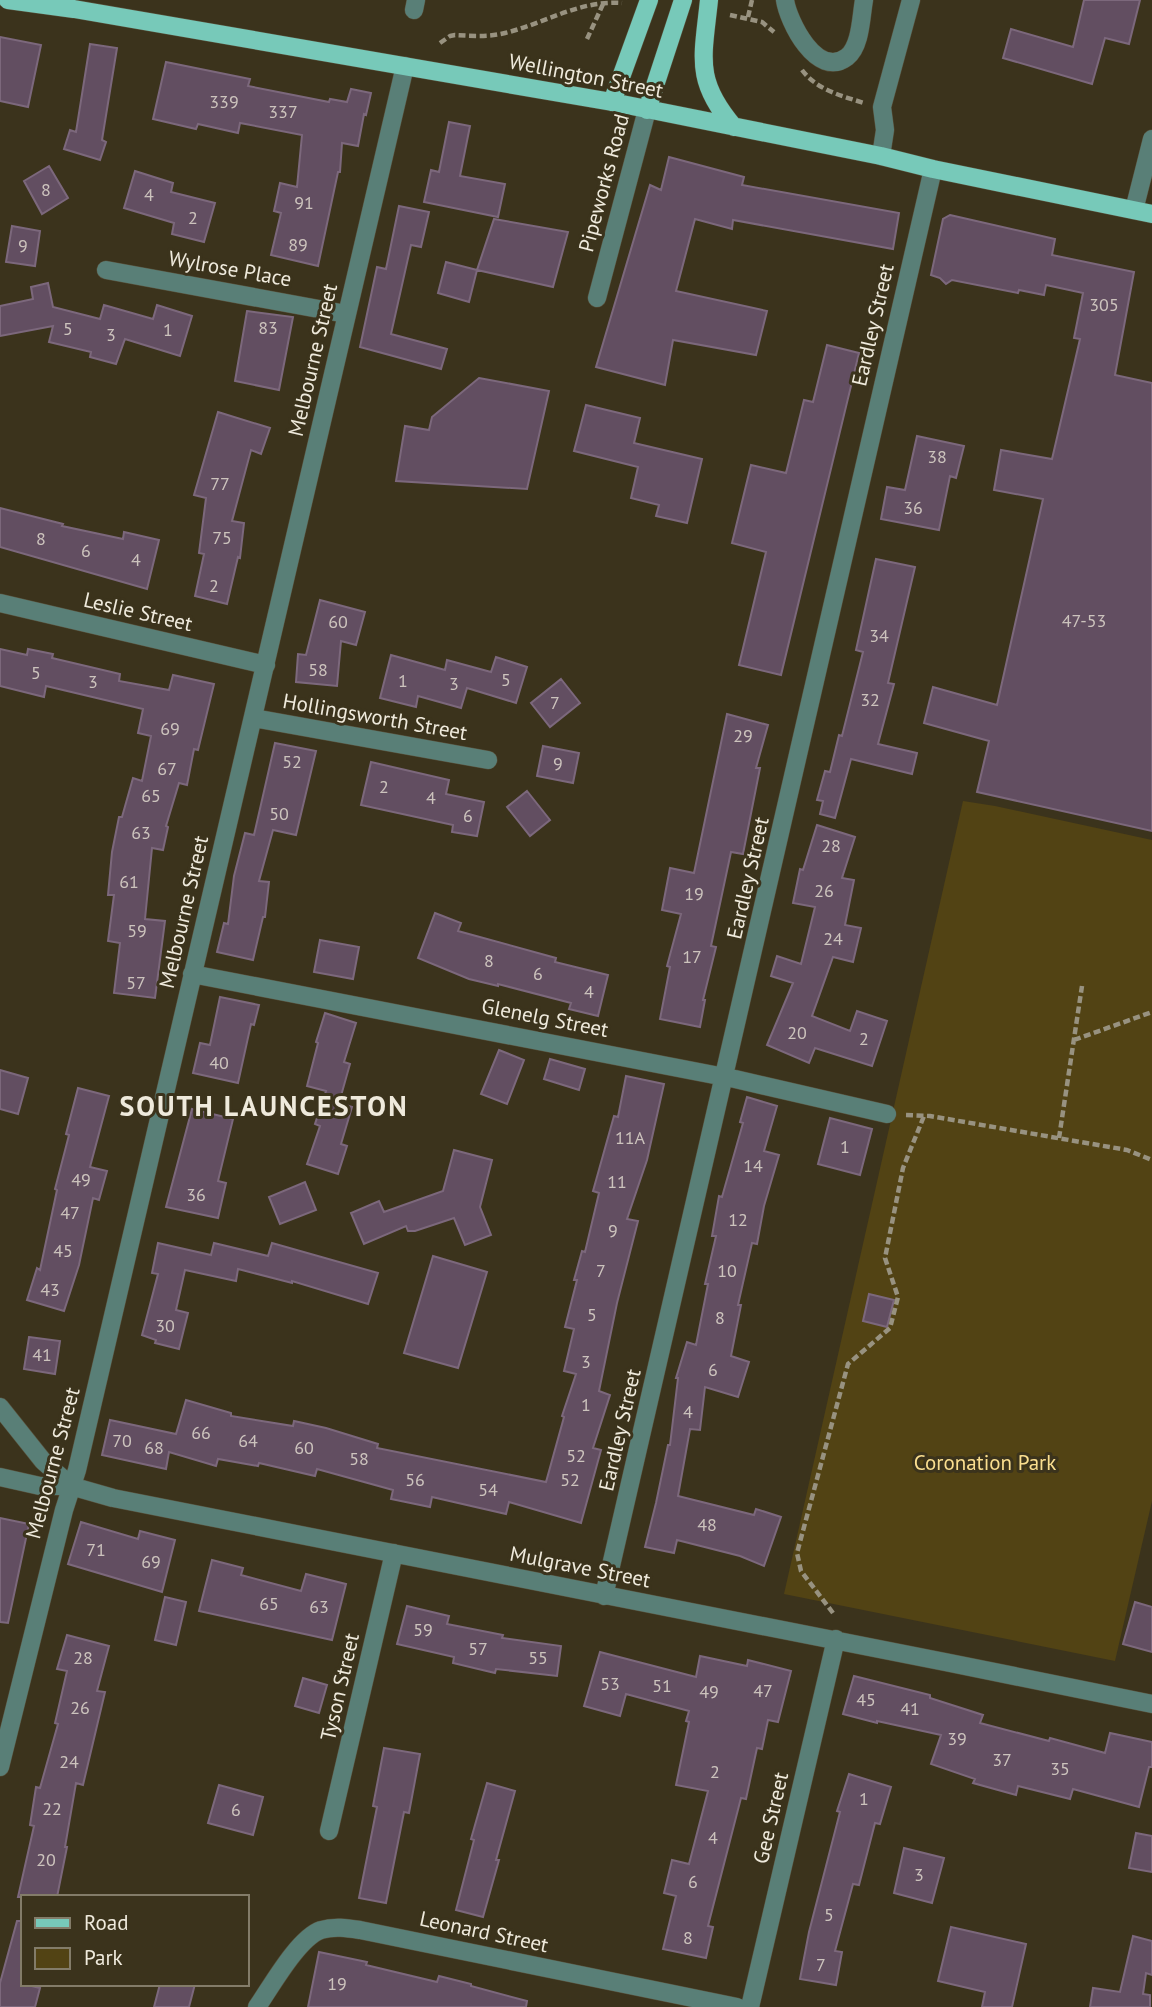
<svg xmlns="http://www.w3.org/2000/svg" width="1152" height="2007" font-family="'PT Sans',sans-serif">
	<rect width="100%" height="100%" fill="#3b331c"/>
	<path fill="#524314" d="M963,801L995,806L1152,840V1501L1115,1661L784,1594Z"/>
	<path fill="#624e61" stroke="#7c687c" stroke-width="2" d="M1084,0H1140L1129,44L1105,38L1092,84L1003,58L1011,29L1073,47Z
		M0,37L41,45L28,107L0,101Z
		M90,44L117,48L102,140L106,142L100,160L64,149L70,130L76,132Z
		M166,62L250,79L248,86L329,102L330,99L347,102L351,89L371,93L366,115L364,114L358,146L342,143L340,172H338L318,266L271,255L281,213L274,211L280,183L297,187L302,135L240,123L238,133L198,124L196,129L153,119Z
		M449,122L470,126L460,176L505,184L498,217L424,202L431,170L439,172Z
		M669,157L744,177L742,185L899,213L893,249L733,220L732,229L695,219L676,291L767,311L756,355L673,340L665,385L596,367L650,185L661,190Z
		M49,166L68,198L42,214L24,181Z
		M135,171L173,183L171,192L215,203L204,242L172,234L174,223L124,208Z
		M399,206L429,212L421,247L411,245L391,334L447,349L441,369L360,347L377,267L386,269Z
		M950,215L1055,239L1052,255L1134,272L1115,375L1152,383V831L977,792L989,741L924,723L933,687L997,705L1043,499L994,490L1001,450L1052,459L1080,339L1074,338L1083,293L1046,285L1044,295L1019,290L1018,293L952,280L946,284L940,278L931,275L943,219Z
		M494,219L568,232L553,287L477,270Z
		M12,226L40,231L35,266L6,262Z
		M446,262L477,270L469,302L438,293Z
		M48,283L53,307L100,319L104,305L153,319L157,305L192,316L180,356L125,339L116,364L90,357L91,352L49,342L53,326L0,336V306L33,299L31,287Z
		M247,311L293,317L279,390L235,381Z
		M827,345L859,353L781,675L739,665L766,552L732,543L751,465L786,473L804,400L813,402Z
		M479,378L549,391L527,489L396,481L405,426L429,430L432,417Z
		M586,405L640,418L634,443L702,459L687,523L656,516L659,505L631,498L638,467L574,451Z
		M218,412L270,428L261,454L251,450L232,521L244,523L240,558L238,557L227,604L195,596L204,554L199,553L206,498L194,495Z
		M917,436L964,446L956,478L950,476L939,530L881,519L887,487L905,490Z
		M0,508L63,524L62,526L123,539L124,532L159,540L147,589L0,547Z
		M876,559L915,567L888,683L894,684L878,744L917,753L912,774L851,759L835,818L820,814L823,801L817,800L825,771L830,772L839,735L842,736L863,652L856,650Z
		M320,600L365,612L356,645L341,641L337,686L296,682L298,654L306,655Z
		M0,649L27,655L28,649L53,654L52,658L120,674L119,681L169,690L173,675L214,684L198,750L194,749L187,785L179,783L166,826L168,827L163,850L152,848L145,919L165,921L155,998L114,993L120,943L108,941L114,895H108L112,852L119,817H122L133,778L142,781L151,736L138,733L143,709L46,686L44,697L0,686Z
		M391,655L445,670L447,660L491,672L496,657L527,667L516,703L467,688L461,708L418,696L416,707L380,698Z
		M561,679L580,703L550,727L531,703Z
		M727,714L768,725L756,768H760L743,854L731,852L711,946L716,947L703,1000H705L700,1027L660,1019L670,967L667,966L681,914L662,910L670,868L694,873Z
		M275,743L316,751L296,835L273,830L259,881L269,882L265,917H263L253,960L217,952L224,923L228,924L234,876L245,833L254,835Z
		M543,746L579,753L573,783L537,776Z
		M371,762L449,780L446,794L484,802L477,836L452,832L453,825L361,805Z
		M527,791L550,820L530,836L507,807Z
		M817,825L855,837L842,878L854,880L845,925L861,928L853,962L833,957L812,1016L850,1031L857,1011L887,1021L872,1066L815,1048L809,1063L767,1045L793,983L771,976L777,956L801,964L815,907L793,903L800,869L803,870Z
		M435,913L461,923L458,931L556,958L555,962L608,975L598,1016L569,1009L571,1003L498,984V986L469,979L418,958Z
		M320,940L359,947L353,979L314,972Z
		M220,997L259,1005L254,1025L251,1024L238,1083L193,1073L200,1043L210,1045Z
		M325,1013L356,1023L344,1062L350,1064L339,1103L352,1107L341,1144L347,1146L338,1174L307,1164L320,1126L315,1124L326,1091L307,1086L318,1043L316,1042Z
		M499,1050L524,1060L507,1104L481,1094Z
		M550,1059L585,1069L579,1090L544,1079Z
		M0,1070L28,1078L18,1114L0,1109Z
		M626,1076L664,1084L647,1160L627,1219L638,1221L617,1303L599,1391L610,1395L593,1448L601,1450L581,1523L509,1502L506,1514L432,1497L430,1507L391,1499L393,1490L317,1469L315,1476L259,1463L258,1466L218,1459L216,1466L169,1452L166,1469L102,1455L110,1420L176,1434L186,1400L231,1413V1416L293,1426L294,1421L326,1428L378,1444L377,1448L546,1482L564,1417L562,1416L576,1374L564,1371L574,1329L565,1327L577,1280H574L582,1251L585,1252L599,1193L593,1191L614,1116L618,1117Z
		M78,1088L109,1096L90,1167L107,1171L99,1200L93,1198L79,1265L64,1311L27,1300L37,1268L40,1270L57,1190L55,1189L69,1135L66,1134Z
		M747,1097L777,1106L764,1151L779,1155L764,1206L757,1244L752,1243L738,1305H741L731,1356L749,1362L738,1397L705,1387L700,1430L690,1429L678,1496L754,1515L756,1509L781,1517L764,1566L740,1556L677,1540L674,1553L645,1547L656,1503L668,1445H670L678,1378H676L687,1342L696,1345L708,1284H705L716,1236H712L719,1196L722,1197L743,1123L740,1122Z
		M192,1109L233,1119L218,1181L226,1183L218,1218L166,1207Z
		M830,1118L872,1129L860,1175L818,1164Z
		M454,1150L492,1160L480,1207L491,1235L465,1245L454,1218L415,1231H408L406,1226L364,1244L351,1213L379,1201L384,1212L443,1191Z
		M305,1182L316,1210L280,1224L269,1197Z
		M158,1243L211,1255L214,1243L268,1256L272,1243L378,1273L368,1304L292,1281V1283L238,1269L236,1281L185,1270L176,1310L188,1313L179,1349L155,1343L156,1340L142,1335L158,1274L152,1273Z
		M433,1256L487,1272L458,1368L404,1353Z
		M869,1294L894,1300L887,1327L863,1321Z
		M29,1337L60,1341L55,1374L24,1369Z
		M0,1518L29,1524L8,1623L0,1622Z
		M81,1522L138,1539L140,1531L175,1540L162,1592L68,1564Z
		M212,1560L243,1568L241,1575L301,1591L306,1574L346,1584L332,1640L199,1611Z
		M165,1597L186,1602L176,1645L155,1640Z
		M1135,1602L1152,1607V1652L1123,1644Z
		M407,1606L449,1616L447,1624L503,1635L502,1638L561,1646L557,1676L496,1669L495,1673L453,1663L454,1657L397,1644Z
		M67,1635L109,1646L97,1691L105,1692L83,1785L76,1783L65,1847H67L57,1897H18L34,1826L30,1825L36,1787L40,1788L58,1724L55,1723L67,1671L57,1669Z
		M600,1652L696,1677L700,1656L747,1666L748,1660L791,1671L778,1722L768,1720L762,1749L757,1748L746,1799L741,1798L708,1926L713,1927L706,1958L663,1949L676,1896L664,1893L672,1860L689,1864L708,1791L676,1785L689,1722L686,1721L689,1711L626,1694L620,1716L584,1706Z
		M854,1676L930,1695V1698L983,1715L980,1723L1049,1741L1050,1738L1105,1753L1110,1733L1152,1742V1767H1149L1139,1807L1073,1789L1070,1799L1018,1786L1016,1795L973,1783L975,1779L931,1764L941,1735L877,1721V1723L843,1714Z
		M303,1678L327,1685L319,1713L295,1706Z
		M384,1748L420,1754L409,1813L404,1812L386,1903L359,1898L377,1807L373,1806Z
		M849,1774L891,1787L880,1824L875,1823L859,1885L853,1884L835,1951L842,1952L836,1985L800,1979L809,1932L840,1812L837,1811Z
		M487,1783L515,1791L496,1860H499L483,1917L456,1910L474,1840L471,1839Z
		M219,1785L263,1797L253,1835L208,1823Z
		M1136,1833L1152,1836V1872L1129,1868Z
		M904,1848L944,1858L932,1903L894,1893Z
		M17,1921H23V1984L40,1988L35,2007H0V1983Z
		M951,1927L1026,1944L1012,2007H982L985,1992L938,1981Z
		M1133,1936L1152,1941V1975L1146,1973L1143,1994L1150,1995V2007H1090L1093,1988L1120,1992Z
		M319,1952L367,1962L366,1965L437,1982L439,1976L471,1984V1986L527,2001L526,2007H308Z
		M160,1984H195L189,2007H154Z"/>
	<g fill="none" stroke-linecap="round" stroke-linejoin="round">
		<defs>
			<path id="minor" d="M785,0C788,21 817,80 847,57C861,46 861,16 864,0
				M414,10L416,0
				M881,156L885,130L882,107L911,0
				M1134,210L1152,139
				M106,270L346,314
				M597,298L647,110
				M0,603L266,665
				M254,718L488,760
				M192,974L735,1079L887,1114
				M0,1407L43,1461L71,1486
				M0,1477L40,1486H71L113,1498C459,1566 806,1633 1152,1704
				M604,1596L933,169
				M0,1767L64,1510L77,1470L405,66
				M329,1831L394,1553
				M257,2007C271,1987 298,1938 321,1930C334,1926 347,1928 360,1930L737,2007
				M750,2007L836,1639"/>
			<path id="major" d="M8,0L74,9L612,102L881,156L933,169L1152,214
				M709,0C703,58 694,80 734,127
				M612,102L649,0
				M647,110L683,0"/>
		</defs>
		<use href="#minor" stroke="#58503b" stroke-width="19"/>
		<use href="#major" stroke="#58503b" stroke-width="19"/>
		<path stroke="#989280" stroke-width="4.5" stroke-dasharray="7 3.5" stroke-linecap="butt" d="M730,15L762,22L774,32
			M748,17L752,0
			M587,39L604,2
			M440,43L450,36L455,35C471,36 489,37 505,33C546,23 579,0 622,3
			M802,70C817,90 842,96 864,103
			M1074,1040L1152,1012
			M906,1115L930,1116L1127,1150L1152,1160
			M1059,1138L1082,986
			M833,1613L801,1571L797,1553L848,1364L890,1328L898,1297L885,1258L903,1168L924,1116"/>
		<use href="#minor" stroke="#597f77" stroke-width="18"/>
		<use href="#major" stroke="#77c9b9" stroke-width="18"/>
	</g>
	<g text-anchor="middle" stroke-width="6" stroke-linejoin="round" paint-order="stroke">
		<g font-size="18" fill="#ccc3bd">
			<text x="224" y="108">339</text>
			<text x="283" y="118">337</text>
			<text x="46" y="196">8</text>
			<text x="149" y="201">4</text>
			<text x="304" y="209">91</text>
			<text x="193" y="224">2</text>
			<text x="298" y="251">89</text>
			<text x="23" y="252">9</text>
			<text x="1104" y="311">305</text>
			<text x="268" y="334">83</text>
			<text x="68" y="335">5</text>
			<text x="168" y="336">1</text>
			<text x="111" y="341">3</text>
			<text x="937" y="463">38</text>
			<text x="220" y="490">77</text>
			<text x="913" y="514">36</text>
			<text x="222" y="544">75</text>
			<text x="41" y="545">8</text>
			<text x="86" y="557">6</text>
			<text x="136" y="566">4</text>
			<text x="214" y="592">2</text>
			<text x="1084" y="627">47-53</text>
			<text x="338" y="628">60</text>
			<text x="879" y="642">34</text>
			<text x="318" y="676">58</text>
			<text x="36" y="679">5</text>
			<text x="506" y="686">5</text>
			<text x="403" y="687">1</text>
			<text x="93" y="688">3</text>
			<text x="454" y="690">3</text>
			<text x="870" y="706">32</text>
			<text x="555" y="709">7</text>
			<text x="170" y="735">69</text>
			<text x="743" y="742">29</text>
			<text x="292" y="768">52</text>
			<text x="558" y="770">9</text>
			<text x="167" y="775">67</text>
			<text x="384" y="793">2</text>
			<text x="151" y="802">65</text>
			<text x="431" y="804">4</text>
			<text x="279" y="820">50</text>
			<text x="468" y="822">6</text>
			<text x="141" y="839">63</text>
			<text x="831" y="852">28</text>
			<text x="129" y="888">61</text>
			<text x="824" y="897">26</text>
			<text x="694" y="900">19</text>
			<text x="137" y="937">59</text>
			<text x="833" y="945">24</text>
			<text x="692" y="963">17</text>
			<text x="489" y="967">8</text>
			<text x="538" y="980">6</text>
			<text x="136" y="989">57</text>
			<text x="589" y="998">4</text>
			<text x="797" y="1039">20</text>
			<text x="864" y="1045">2</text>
			<text x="219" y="1069">40</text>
			<text x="630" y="1144">11A</text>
			<text x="845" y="1153">1</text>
			<text x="753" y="1172">14</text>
			<text x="81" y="1186">49</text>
			<text x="617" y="1188">11</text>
			<text x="196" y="1201">36</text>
			<text x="70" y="1219">47</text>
			<text x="738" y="1226">12</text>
			<text x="613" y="1237">9</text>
			<text x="63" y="1257">45</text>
			<text x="601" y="1277">7</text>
			<text x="727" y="1277">10</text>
			<text x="50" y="1296">43</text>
			<text x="592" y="1321">5</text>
			<text x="720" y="1324">8</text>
			<text x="165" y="1332">30</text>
			<text x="42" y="1361">41</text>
			<text x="586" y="1368">3</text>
			<text x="713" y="1376">6</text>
			<text x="586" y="1411">1</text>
			<text x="688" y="1418">4</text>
			<text x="201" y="1439">66</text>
			<text x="122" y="1447">70</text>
			<text x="248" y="1447">64</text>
			<text x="154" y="1454">68</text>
			<text x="304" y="1454">60</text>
			<text x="576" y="1462">52</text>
			<text x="359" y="1465">58</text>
			<text x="415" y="1486">56</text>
			<text x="570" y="1486">52</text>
			<text x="488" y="1496">54</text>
			<text x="707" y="1531">48</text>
			<text x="96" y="1556">71</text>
			<text x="151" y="1568">69</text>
			<text x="269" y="1610">65</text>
			<text x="319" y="1613">63</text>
			<text x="423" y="1636">59</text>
			<text x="478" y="1655">57</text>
			<text x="83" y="1664">28</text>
			<text x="538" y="1664">55</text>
			<text x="610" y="1690">53</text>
			<text x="662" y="1692">51</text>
			<text x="763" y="1697">47</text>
			<text x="709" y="1698">49</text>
			<text x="866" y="1706">45</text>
			<text x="80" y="1714">26</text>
			<text x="910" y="1715">41</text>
			<text x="957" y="1745">39</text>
			<text x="1002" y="1766">37</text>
			<text x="69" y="1768">24</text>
			<text x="1060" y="1775">35</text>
			<text x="715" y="1778">2</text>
			<text x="864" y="1805">1</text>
			<text x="52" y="1815">22</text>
			<text x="236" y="1816">6</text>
			<text x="713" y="1844">4</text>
			<text x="46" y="1866">20</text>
			<text x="919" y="1881">3</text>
			<text x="693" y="1888">6</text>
			<text x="829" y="1921">5</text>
			<text x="688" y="1944">8</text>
			<text x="821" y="1971">7</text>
			<text x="337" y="1990">19</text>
		</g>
		<g font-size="21" fill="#efeadc" stroke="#3b331c">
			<text transform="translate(586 76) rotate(11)" y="7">Wellington Street</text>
			<text transform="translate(604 183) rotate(-75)" y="7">Pipeworks Road</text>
			<text transform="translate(230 269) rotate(10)" y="7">Wylrose Place</text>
			<text transform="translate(873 325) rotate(-77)" y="7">Eardley Street</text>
			<text transform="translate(313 360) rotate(-77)" y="7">Melbourne Street</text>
			<text transform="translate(138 612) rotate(13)" y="7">Leslie Street</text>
			<text transform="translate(375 717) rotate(10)" y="7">Hollingsworth Street</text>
			<text transform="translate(748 878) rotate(-77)" y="7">Eardley Street</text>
			<text transform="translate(184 912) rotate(-77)" y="7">Melbourne Street</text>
			<text transform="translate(545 1018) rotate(11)" y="7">Glenelg Street</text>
			<text transform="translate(620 1430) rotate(-77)" y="7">Eardley Street</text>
			<text transform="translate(53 1463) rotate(-75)" y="7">Melbourne Street</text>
			<text transform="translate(580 1567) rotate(11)" y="7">Mulgrave Street</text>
			<text transform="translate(340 1687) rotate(-77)" y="7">Tyson Street</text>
			<text transform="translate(771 1818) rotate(-77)" y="7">Gee Street</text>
			<text transform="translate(484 1932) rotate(12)" y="7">Leonard Street</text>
		</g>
		<g font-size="21" fill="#fade8f" stroke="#3b331c">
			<text x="985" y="1470">Coronation Park</text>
		</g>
		<g font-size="28" font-weight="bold" letter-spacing="2" fill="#efeadc" stroke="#3b331c">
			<text x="264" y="1116">SOUTH LAUNCESTON</text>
		</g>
	</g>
	<rect x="21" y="1895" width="228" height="91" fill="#3b331c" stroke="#837c69" stroke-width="2"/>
	<rect x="35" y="1918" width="35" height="10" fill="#77c9b9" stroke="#837c69" stroke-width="2"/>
	<text x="84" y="1930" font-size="21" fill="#efeadc">Road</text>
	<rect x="35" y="1948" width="35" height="21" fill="#524314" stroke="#837c69" stroke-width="2"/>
	<text x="84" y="1965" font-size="21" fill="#efeadc">Park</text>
</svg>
